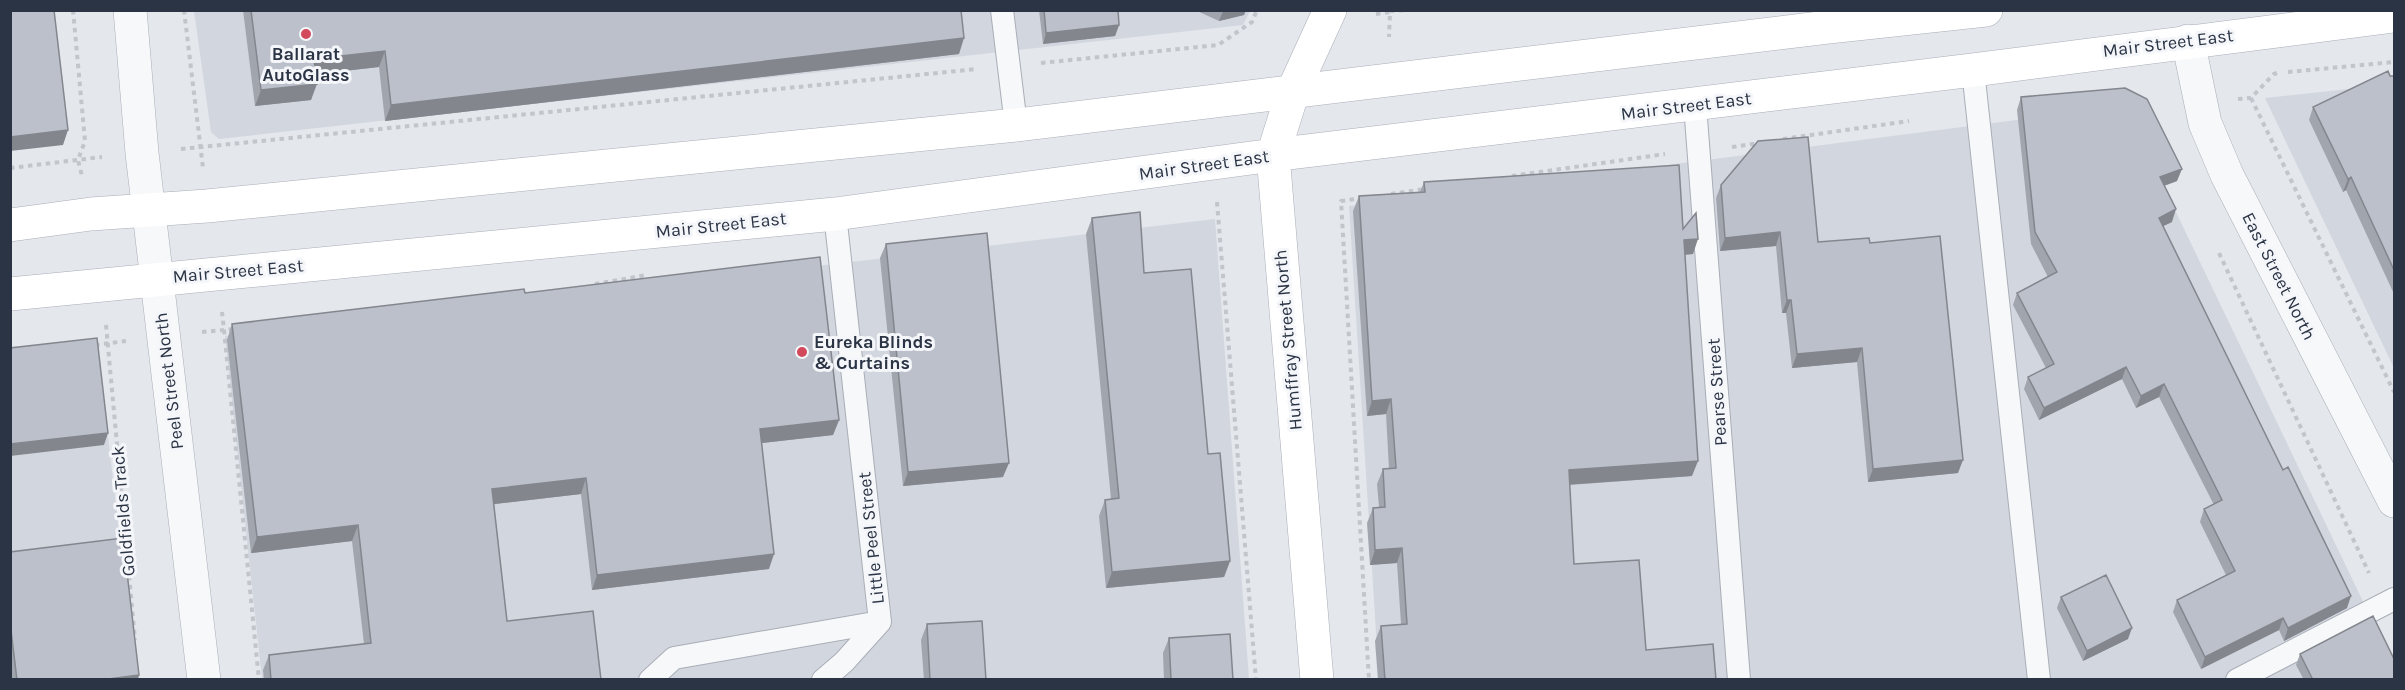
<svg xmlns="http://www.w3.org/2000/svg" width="2405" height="690" font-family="Karla,sans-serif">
	<rect width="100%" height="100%" fill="#e4e7ec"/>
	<path fill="#d2d6de" d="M194,11H1250L1243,25L219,139L211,132Z
		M2394,84V368L2265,98Z
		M2125,106L2394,666V679H1379L1349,206Z
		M1215,219L1249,679H262L225,336Z
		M98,349L136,679H11L10,359Z"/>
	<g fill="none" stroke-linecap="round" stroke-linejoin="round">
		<defs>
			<path id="lane" d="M1002,10L1016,125
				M1973,70L2039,680
				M1695,105L1739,680
				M650,680L674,658L880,622L835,214
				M823,680L844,662L880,622
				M2237,680L2394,599"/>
			<path id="street" d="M130,10L142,153L204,680
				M2188,41L2205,123L2227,175L2394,501"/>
			<path id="secondary" d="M10,225L91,214L207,206L1016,125L1828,27L1986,10
				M10,294L835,214L1273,155L1973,70L2394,16
				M1317,680L1273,155L1293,91L1330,10"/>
		</defs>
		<use href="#lane" stroke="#a9aeb7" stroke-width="24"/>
		<use href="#street" stroke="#a9aeb7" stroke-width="34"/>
		<use href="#secondary" stroke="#a9aeb7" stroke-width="34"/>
		<path stroke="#c2c5cb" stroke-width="4" stroke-dasharray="4.5 4.5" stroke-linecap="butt" d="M73,10L85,141L78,160L82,176
			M184,10L203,168
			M1390,11L1408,10
			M1376,14L1390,12L1389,37
			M1041,63L1218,45L1252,22L1257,10
			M2288,72L2394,62
			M2251,98L2394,392
			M2238,99L2251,98L2274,74L2277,73
			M1783,139L1909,121
			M1732,147L1760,143
			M181,149L977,69
			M10,168L102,157
			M1512,176L1665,154
			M1391,194L1425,189
			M1363,198L1341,201L1369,680
			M1217,202L1256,680
			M2219,253L2369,573
			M595,284L647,275
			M106,325L135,640
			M233,329L224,330L259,680
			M202,332L224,330L222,312
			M95,345L126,341"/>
		<use href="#lane" stroke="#f7f8fa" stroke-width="22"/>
		<use href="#street" stroke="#f7f8fa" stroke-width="33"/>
		<use href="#secondary" stroke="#fff" stroke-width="33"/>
	</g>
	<path fill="#a1a5ae" d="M243,10H961L959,54L385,121L379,67L316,74L311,100L255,106Z
		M1039,10H1118L1119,25L1115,36L1043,44Z
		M1195,10H1246L1244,15L1219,21Z
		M2390,76H2394V294L2346,190L2343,192L2309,120L2313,107Z
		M2021,97L2177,181L2164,186L2172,222L2163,226L2347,608L2284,641L2279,630L2201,669L2173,612L2177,600L2226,575L2200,522L2204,509L2214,505L2159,397L2136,408L2122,379L2039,420L2024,389L2028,377L2046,368L2013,305L2017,293L2048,277L2031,244L2017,110Z
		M1424,182L1683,229L1693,254L1685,255L1692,476L1569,485L1574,564L1646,650L1716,680H1378L1375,641L1381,626L1401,624L1397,563L1370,565L1367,523L1373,508L1379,507L1377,484L1383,469H1389L1386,414L1367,416L1353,211L1359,196L1420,192Z
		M1721,185L1818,242L1870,243L1958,473L1868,482L1857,362L1792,368L1786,313H1782L1776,246L1720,251L1716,198Z
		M1092,218L1144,273L1208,454L1230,561L1224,577L1106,588L1099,516L1105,500L1111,499L1086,234Z
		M886,244L1003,477L903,486L880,258Z
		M232,324L839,420L833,435L762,443L769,569L592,590L581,494L494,504L507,621L601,680H264L263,670L269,655L364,644L352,541L251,553L227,340Z
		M10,552L138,680H11Z
		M2061,597L2128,639L2083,661L2057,608Z
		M927,624L986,680H924L921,640Z
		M1169,638L1233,680H1164L1163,653Z
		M2300,654L2394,680H2304L2296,665Z"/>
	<path fill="#83868d" d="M1246,10L1244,15L1219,21L1223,11Z
		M1119,25L1115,36L1043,44L1046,33Z
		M964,38L959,54L385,121L391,105Z
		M385,51L379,67L308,75L314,59Z
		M317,84L311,100L255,106L261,90Z
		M68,130L63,145L10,151V137Z
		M2182,169L2177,181L2155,189L2160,177Z
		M2351,177L2346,190L2343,192L2348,179Z
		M2176,209L2172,222L2155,230L2159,218Z
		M1780,232L1776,246L1720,251L1725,238Z
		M1698,239L1693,254L1678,255L1684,240Z
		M1787,300H1791L1786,313H1782Z
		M1862,348L1857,362L1792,368L1797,354Z
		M2126,367L2122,379L2039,420L2044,408Z
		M2164,384L2159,397L2136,408L2141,396Z
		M1391,399L1386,414L1367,416L1372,401Z
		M839,420L833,435L754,444L760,429Z
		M108,433L104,445L10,456V444Z
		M1963,460L1958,473L1868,482L1873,469Z
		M1698,461L1692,476L1563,485L1569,470Z
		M1009,463L1003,477L903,486L908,472Z
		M586,478L581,494L486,505L492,489Z
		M358,525L352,541L251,553L257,537Z
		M1402,548L1397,563L1370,565L1375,550Z
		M774,554L769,569L592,590L597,575Z
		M1230,561L1224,577L1106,588L1112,572Z
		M2351,596L2347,608L2284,641L2288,628Z
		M2283,618L2279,630L2201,669L2205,657Z
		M2132,628L2128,639L2083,661L2087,651Z
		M139,675L138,680H101Z"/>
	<path fill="#bbc0ca" stroke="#83868d" stroke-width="1.5" d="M10,10H54L68,130L10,137Z
		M251,10H961L964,38L391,105L385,51L314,59L317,84L261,90Z
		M1044,10H1118L1119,25L1046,33Z
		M2388,71L2390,76H2394V270L2351,177L2348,179L2313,107Z
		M2125,88L2147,99L2182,169L2160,177L2176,209L2159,218L2283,470L2288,467L2351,596L2288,628L2283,618L2205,657L2177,600L2235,571L2204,509L2222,500L2164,384L2141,396L2126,367L2044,408L2028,377L2054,364L2017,293L2057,272L2035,232L2021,97Z
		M1808,137L1818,242L1869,238L1870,243L1940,236L1963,460L1873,469L1862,348L1797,354L1791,300H1787L1780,232L1725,238L1721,185L1758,141Z
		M1679,165L1683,229L1696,213L1698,239L1684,240L1698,461L1569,470L1574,564L1639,560L1646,650L1713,644L1716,680H1385L1381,626L1407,624L1402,548L1375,550L1373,508L1385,507L1383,469L1396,468L1391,399L1372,401L1359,196L1425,192L1424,182Z
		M1140,212L1144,273L1191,269L1208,454L1220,453L1230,561L1112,572L1105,500L1119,498L1092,218Z
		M987,233L1009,463L908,472L886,244Z
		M820,257L839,420L760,429L774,554L597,575L586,478L492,489L507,621L593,611L601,680H271L269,655L371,643L358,525L257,537L232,324L524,289L525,293Z
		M97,338L108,433L10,444V348Z
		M123,538L139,675L101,680H17L10,622V552Z
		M2106,575L2132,628L2087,651L2061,597Z
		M2373,616L2394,659V680H2313L2300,654Z
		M982,621L986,680H930L927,624Z
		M1230,634L1233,680H1171L1169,638Z"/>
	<g fill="#d1495b" stroke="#f4f6f9" stroke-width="2">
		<circle cx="306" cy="34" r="6"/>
		<circle cx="802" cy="352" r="6"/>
	</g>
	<g text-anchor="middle" stroke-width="6" stroke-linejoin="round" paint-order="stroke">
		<g font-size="18" fill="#2b3445" stroke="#f4f6f9">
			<text transform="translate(2168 43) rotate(-7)" y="6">Mair Street East</text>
			<text transform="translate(1686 106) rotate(-7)" y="6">Mair Street East</text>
			<text transform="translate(1204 165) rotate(-8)" y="6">Mair Street East</text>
			<text transform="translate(721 225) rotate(-6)" y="6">Mair Street East</text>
			<text transform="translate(238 271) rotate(-5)" y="6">Mair Street East</text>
			<text transform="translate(2279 276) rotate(63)" y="6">East Street North</text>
			<text transform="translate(1288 340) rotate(-95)" y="6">Humffray Street North</text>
			<text transform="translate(169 381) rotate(-97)" y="6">Peel Street North</text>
			<text transform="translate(1717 392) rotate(-94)" y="6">Pearse Street</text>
			<text transform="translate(123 511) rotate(-95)" y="6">Goldfields Track</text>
			<text transform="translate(871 538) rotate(-96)" y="6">Little Peel Street</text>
		</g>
		<g font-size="18" font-weight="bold" fill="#2b3445" stroke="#f4f6f9">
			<text x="306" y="60">Ballarat<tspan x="306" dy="21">AutoGlass</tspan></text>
			<text x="814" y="348" text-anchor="start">Eureka Blinds<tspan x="814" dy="21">&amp; Curtains</tspan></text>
		</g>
	</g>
	<rect width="2405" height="690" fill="none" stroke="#2b3445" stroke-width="24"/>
</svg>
